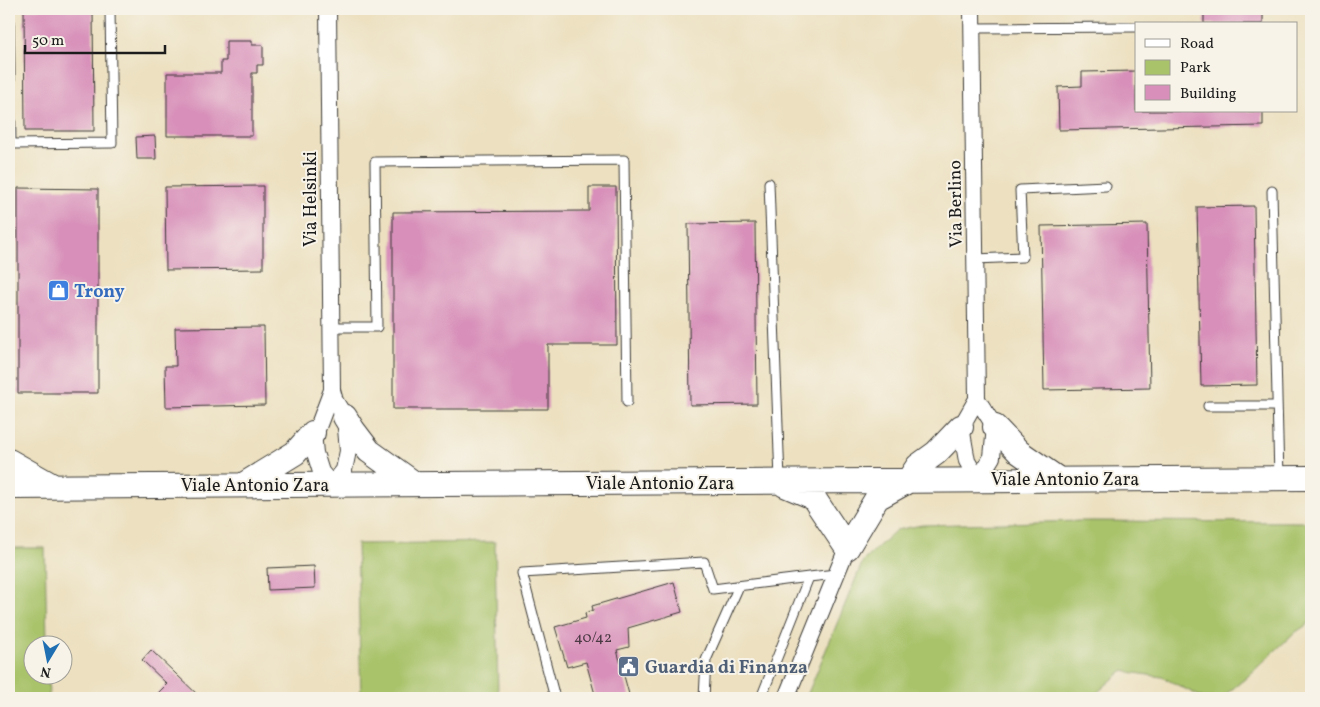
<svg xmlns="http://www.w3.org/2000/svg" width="1320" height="707" font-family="Vollkorn,serif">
	<rect width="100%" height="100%" fill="#f7f3e8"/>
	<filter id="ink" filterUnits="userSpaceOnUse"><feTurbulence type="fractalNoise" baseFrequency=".02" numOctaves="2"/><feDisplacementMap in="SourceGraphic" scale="10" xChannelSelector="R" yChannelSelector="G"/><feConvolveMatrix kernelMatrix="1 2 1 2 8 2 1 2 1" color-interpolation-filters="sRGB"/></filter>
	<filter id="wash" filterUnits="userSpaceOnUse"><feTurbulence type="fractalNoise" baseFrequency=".0096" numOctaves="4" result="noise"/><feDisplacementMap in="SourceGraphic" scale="20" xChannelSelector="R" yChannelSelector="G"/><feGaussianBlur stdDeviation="1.12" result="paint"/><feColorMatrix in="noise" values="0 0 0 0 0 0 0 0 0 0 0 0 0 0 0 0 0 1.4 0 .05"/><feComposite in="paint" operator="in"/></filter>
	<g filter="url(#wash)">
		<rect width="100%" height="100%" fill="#ece0c0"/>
		<path fill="#a9c36a" stroke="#627043" d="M1081,521L1311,522V622L1293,634L1246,678L1221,698H1203L1162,677L1122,671L1091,698H806L863,561L896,530L922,525Z
			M495,542L498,698H361L357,544Z
			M9,548H45L47,644H32V674L48,675L49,698H9Z"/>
		<g id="blocks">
			<path fill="#d890ba" d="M24,9H93L94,131H25Z
				M1204,9H1263V24H1204Z
				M226,41H252V45H263V65H257V73H252V136H167V73H221V61H226Z
				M1136,71V111H1263V126L1059,130L1058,87L1082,86V72Z
				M155,136L156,159H137L136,137Z
				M263,186V269L166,270L165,187Z
				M589,187H616L617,345H548V409H393V212L589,211Z
				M18,188L98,189V393H18Z
				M1254,206L1257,385L1201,386L1197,207Z
				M755,223L757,404L690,405L688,224Z
				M1147,224L1150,388L1044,390L1041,226Z
				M264,327L265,405L166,407L165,366H176L175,328Z
				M314,566L315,588L268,590L267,568Z
				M674,582L682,612L628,628L629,647L617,650L630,698H596L586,662L567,667L555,627L586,618L585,613L593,610L592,606Z
				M151,650L201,698H153L167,684L142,660Z"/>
		</g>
	</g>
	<g filter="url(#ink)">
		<use href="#blocks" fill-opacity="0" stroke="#3b3935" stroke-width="1"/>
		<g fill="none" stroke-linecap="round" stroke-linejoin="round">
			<defs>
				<path id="lane" d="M9,9L11,144L112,143L110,9
					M972,28L1136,27
					M769,183L780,480
					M1272,191L1279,478
					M975,259L1023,257L1020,190L1106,186
					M331,327H377L375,162L624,160L627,402
					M1208,406H1277
					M555,698L522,573L704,562L713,589L809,577
					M704,698L706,660L739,586
					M761,698L809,577L836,574"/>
				<path id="street" d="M328,9L332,390L335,401L345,417L348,451L344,470L332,485L321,472L315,453L313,433L318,427L332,390
					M972,9L977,399L961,427L967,461L978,480L992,457L995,427L977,399
					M786,698L847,548"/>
				<path id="secondary" d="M345,417L353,430L369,451L415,484
					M995,427L1019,452L1058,479
					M9,461L53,486
					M243,485L295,453L313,433
					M785,485L813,497L847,548L877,498L908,481L918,466L936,453L961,427
					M9,487L1311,478"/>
			</defs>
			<use href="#lane" stroke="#3b3935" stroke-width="11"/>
			<use href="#street" stroke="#3b3935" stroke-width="18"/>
			<use href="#secondary" stroke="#3b3935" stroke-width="26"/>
			<use href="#lane" stroke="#fff" stroke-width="9"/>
			<use href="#street" stroke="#fff" stroke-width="16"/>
			<use href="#secondary" stroke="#fff" stroke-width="24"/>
		</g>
	</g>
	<defs>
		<symbol id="shop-square" viewBox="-11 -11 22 22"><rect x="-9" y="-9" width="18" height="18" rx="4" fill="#3f7fe0" stroke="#f7f3e8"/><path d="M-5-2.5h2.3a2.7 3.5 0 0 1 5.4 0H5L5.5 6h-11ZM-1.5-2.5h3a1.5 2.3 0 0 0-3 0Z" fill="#fff"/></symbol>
		<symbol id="civic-square" viewBox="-11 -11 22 22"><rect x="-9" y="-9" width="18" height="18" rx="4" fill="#5c6f8a" stroke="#f7f3e8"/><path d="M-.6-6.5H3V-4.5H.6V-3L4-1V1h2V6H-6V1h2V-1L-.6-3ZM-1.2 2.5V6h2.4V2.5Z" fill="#fff"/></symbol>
	</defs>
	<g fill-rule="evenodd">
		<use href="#shop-square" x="46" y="278" width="25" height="25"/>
		<use href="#civic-square" x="616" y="654" width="25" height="25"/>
	</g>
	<g text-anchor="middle" stroke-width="4" stroke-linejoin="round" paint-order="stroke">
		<g font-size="15" fill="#4b3944">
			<text x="593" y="642">40/42</text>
		</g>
		<g font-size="18" fill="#1c1c1c" stroke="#f7f3e8">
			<text transform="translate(310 199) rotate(-90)" y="6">Via Helsinki</text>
			<text transform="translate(955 204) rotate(-91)" y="6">Via Berlino</text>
			<text x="1065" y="485">Viale Antonio Zara</text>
			<text x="660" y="489">Viale Antonio Zara</text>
			<text x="255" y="491">Viale Antonio Zara</text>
		</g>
		<g font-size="18" font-weight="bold" fill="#366cbe" stroke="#f7f3e8" text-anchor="start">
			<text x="74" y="297">Trony</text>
		</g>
		<g font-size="18" font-weight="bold" fill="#4e5e75" stroke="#f7f3e8" text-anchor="start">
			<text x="645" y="673">Guardia di Finanza</text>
		</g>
	</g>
	<rect width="1320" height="707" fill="none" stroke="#f7f3e8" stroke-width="30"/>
	<rect x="1135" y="22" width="162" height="90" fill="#f7f3e8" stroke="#9f9d96"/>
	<rect x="1145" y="39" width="25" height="8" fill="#ffffff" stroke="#9f9d96"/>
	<text x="1180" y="48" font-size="15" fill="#1c1c1c">Road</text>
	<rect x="1145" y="60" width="25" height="15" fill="#a9c36a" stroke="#9f9d96"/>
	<text x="1180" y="72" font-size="15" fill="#1c1c1c">Park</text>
	<rect x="1145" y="85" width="25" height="15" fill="#d890ba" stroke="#9f9d96"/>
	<text x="1180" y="98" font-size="15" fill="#1c1c1c">Building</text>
	<g transform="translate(48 660) rotate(190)"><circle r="24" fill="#f7f3e8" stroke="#9f9d96"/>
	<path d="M0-4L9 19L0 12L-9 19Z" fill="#1f6fb2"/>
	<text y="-8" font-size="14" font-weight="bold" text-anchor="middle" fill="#1c1c1c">N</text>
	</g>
	<path d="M25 45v8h140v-8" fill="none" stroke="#1c1c1c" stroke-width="2.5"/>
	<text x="32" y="45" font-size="15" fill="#1c1c1c" stroke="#f7f3e8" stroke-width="4" paint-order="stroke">50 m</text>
</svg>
